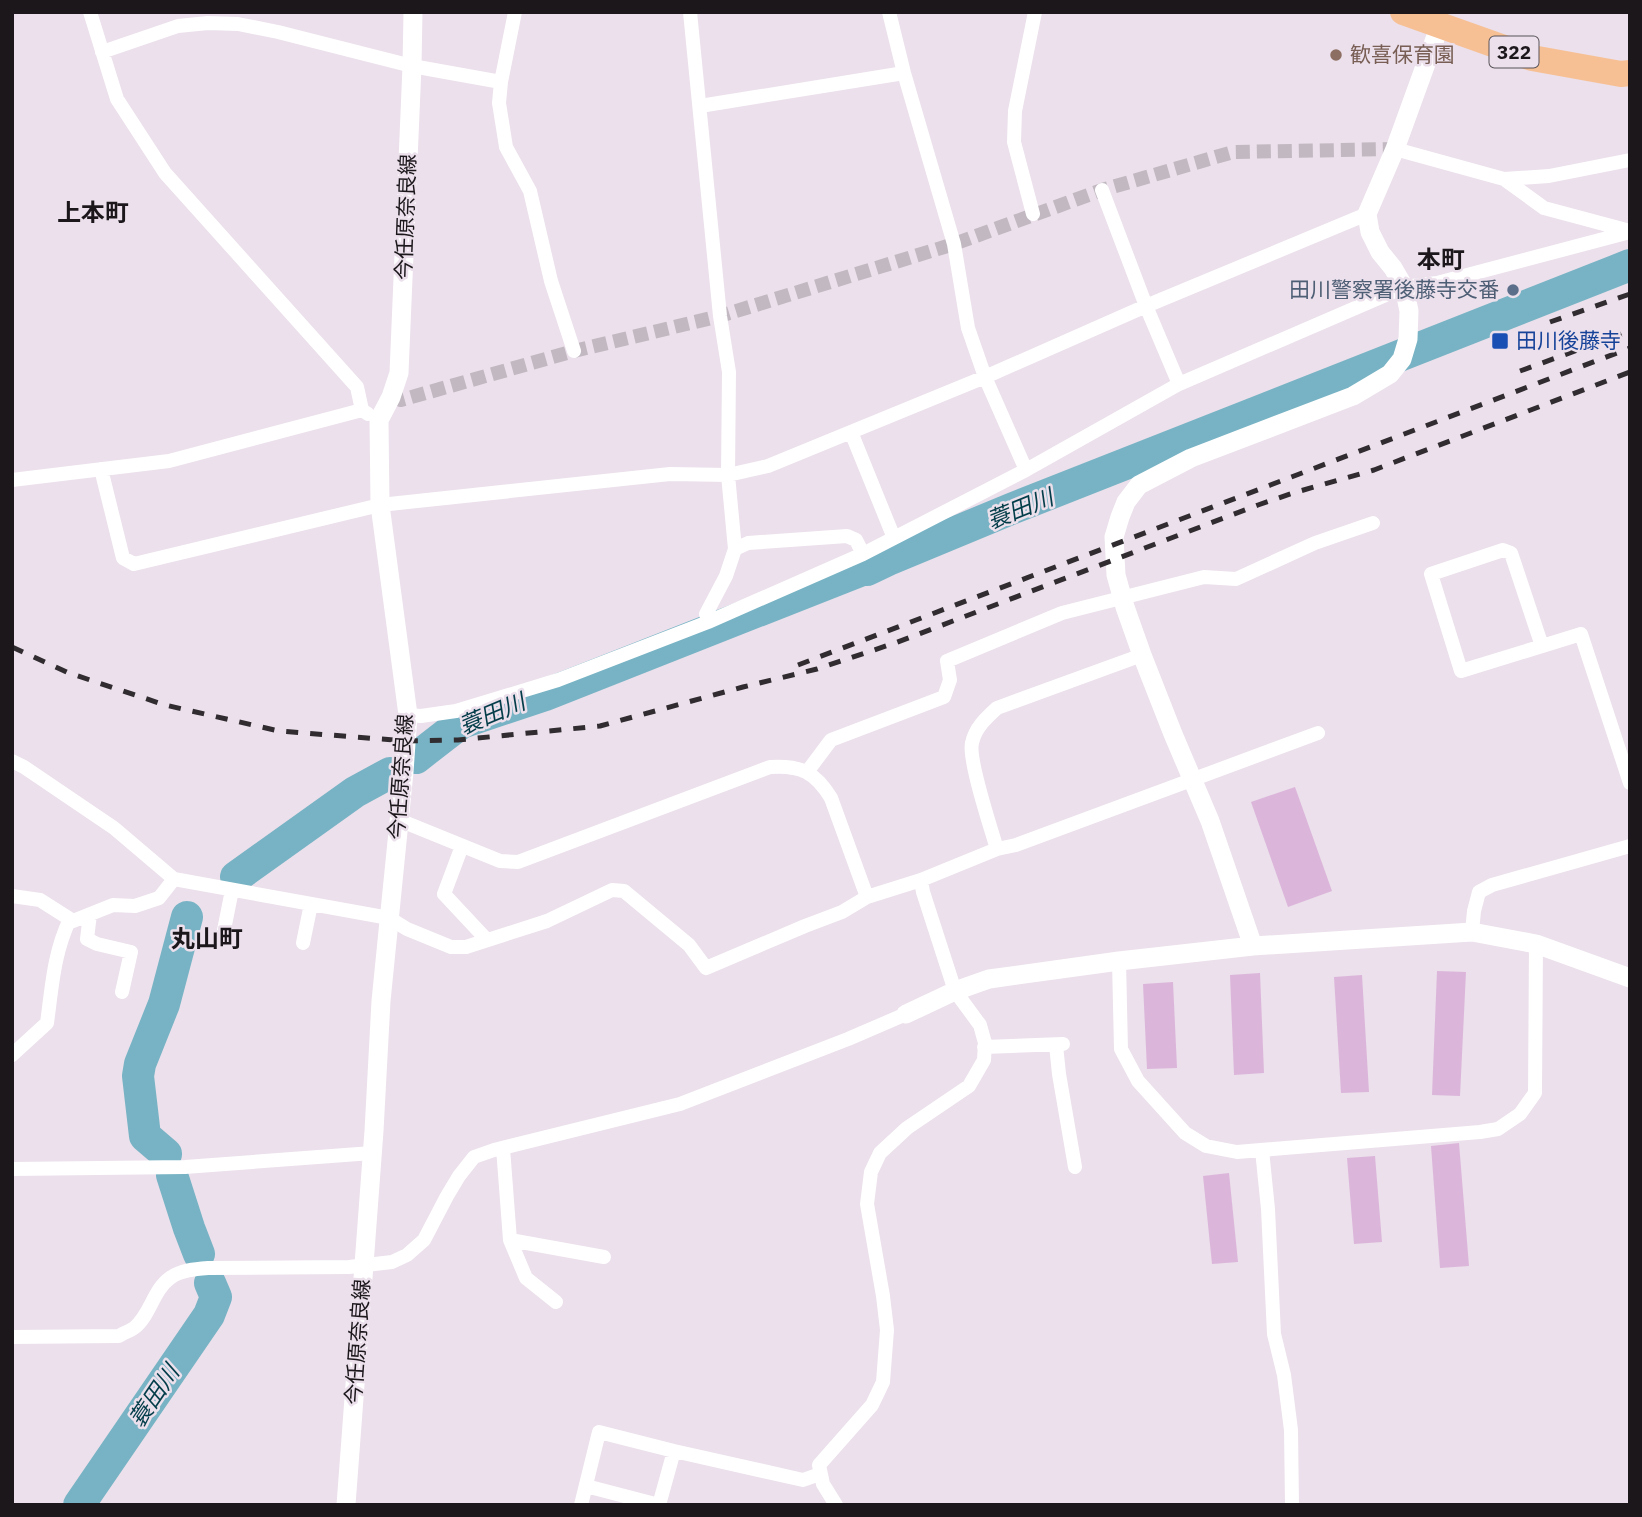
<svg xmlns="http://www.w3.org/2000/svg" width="1642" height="1517" font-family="'IBM Plex Sans','Noto Sans JP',sans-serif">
	<rect width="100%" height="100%" fill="#ebe0eb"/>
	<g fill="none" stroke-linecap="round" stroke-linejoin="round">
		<path stroke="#77b3c4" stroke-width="32" d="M416,758L461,723L545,695L862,570H867L888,560L1011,509L1630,265
			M236,877L355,792L390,773
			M166,1154L145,1136L138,1076L140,1064L164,1004L187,917
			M172,1175L189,1228L199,1254
			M79,1505L209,1315L216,1297L210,1283"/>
	</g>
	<path fill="#dcb5db" d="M1295,787L1332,891L1288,907L1251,802Z
		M1437,971L1466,972L1460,1096L1432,1095Z
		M1260,973L1264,1073L1234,1075L1230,975Z
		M1362,975L1369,1092L1341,1093L1334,977Z
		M1173,982L1177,1068L1147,1069L1143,984Z
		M1459,1143L1469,1266L1440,1268L1431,1146Z
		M1375,1156L1382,1242L1354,1244L1347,1158Z
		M1229,1173L1238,1262L1212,1264L1203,1176Z"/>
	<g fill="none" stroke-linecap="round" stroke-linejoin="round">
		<path stroke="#c1b8c1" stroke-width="14" stroke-dasharray="14 7" stroke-linecap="butt" d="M391,397L401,400L574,351L720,316L954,244L1102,190L1233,152L1395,149"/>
		<path stroke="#fff" stroke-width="14" d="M90,12L117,99L165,173L357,387L362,410
			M515,12L501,82L499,103L506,147L530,191L551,281L574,351
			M690,12L720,316L729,372L728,475L735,549L726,576L706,614L708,622
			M889,12L904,73L954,244L968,328L985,377L1026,470
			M102,52L178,26L208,23L238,24L278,32L412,66L501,82
			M700,106L904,73
			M1395,149L1504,179L1549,176L1630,160
			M1504,179L1544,208L1630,231
			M1102,190L1146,306L1179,384
			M1033,214L1014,142L1015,111L1035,12
			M851,432L894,538
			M101,469L123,558L134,564L380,505L670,474L728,475L768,466L985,377L1146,306L1367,214
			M12,480L169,461L362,410L368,414
			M735,549L748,543L847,536L856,540L863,554
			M1542,646L1511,553L1503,550L1431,574L1461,671L1581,634L1630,783
			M408,715L421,716L456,711L558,680L708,622L863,554L1026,470L1179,384L1404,287L1437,283L1630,232
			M12,761L24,767L114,828L174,879L389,918L407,929L451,947H466L547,921L612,890L624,891L689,945L706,968L805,926L842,912L867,897
			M807,772L831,740L944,697L950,680L947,661L1062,613L1204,577L1236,579L1315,543L1373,523
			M399,820L500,861L518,862L770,767C801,765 815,772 831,798L867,897L921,880L997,849C991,829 968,759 972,743C975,728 986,718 997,708L1142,655
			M462,846L444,894L487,940
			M997,849L1016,845L1318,733
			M12,896L40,900L73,921L113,905L135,906L159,898L174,879
			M90,914L87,939L97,944L131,952L122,992
			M224,930L232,890
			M1472,932L1474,911L1479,892L1492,885L1630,846
			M303,943L311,904
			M1119,961L1121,1049L1138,1081L1185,1133L1206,1146L1237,1152L1480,1132L1498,1129L1520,1114L1535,1093L1536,944
			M1056,1045L1059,1074L1075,1167
			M984,1047L1063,1044
			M12,1055L47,1023C52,986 54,952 70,919
			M503,1148L510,1240L526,1278L556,1302
			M1262,1150L1268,1209L1274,1334L1284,1375L1291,1430L1292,1505
			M12,1169L185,1167L372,1153
			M510,1240L604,1257
			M12,1337L119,1336C123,1333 130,1331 134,1328C150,1316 153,1290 170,1278C181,1270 196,1269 209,1268L349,1267L392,1262L407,1255L424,1240L447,1196L459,1176L474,1157L494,1150L680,1104L848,1039L906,1014
			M586,1486L659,1505L674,1451
			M581,1505L599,1432L674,1451L803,1480L820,1474
			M836,1505L823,1484L819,1465L872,1405L883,1382L887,1330L883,1296L867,1204L871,1172L880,1153L907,1128L969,1086L984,1060L985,1043L980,1025L955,991L923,892L921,880"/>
		<path stroke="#fff" stroke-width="19" d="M1253,946L1210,821L1173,734L1142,655L1125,607L1116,575L1114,537L1120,517L1126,502L1139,485L1191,458L1353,396L1390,374L1402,359L1408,339L1409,311L1404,287L1393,268L1380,252L1370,232L1367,214L1395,149L1440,25
			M906,1014L955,991L989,979L1119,961L1253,946L1472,932L1536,944L1630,978
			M346,1505L374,1131L381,1001L404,772L408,715L380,505L379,420L391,397L399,373L412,66L413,12"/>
		<path stroke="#f7c094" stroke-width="26" d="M1403,12L1532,58L1621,74L1630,73"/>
		<path stroke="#302c30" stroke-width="5" stroke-dasharray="12 12" stroke-linecap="butt" d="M1550,322L1630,294
			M1520,371L1630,331
			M12,647L69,673L165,705L279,731L406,741L458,740L600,726L743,687L817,669L895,643L1258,505L1293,493L1374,470L1630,372
			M798,665L1630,348"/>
	</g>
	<circle fill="#8d6e63" stroke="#ebe0eb" stroke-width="2.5" cx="1336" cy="55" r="7"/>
	<circle fill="#5c6f8a" stroke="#ebe0eb" stroke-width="2.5" cx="1513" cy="290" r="7"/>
	<rect fill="#1a4fb4" stroke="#ebe0eb" stroke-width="2.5" x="1491" y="332" width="18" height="18" rx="3.5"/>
	<g text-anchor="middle" stroke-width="5" stroke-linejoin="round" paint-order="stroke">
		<rect fill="#ebe0eb" stroke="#595359" stroke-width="2" x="1489.5" y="36.5" width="49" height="31" rx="5"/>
		<g font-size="19" font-weight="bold" fill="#1b171b">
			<text x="1514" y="59">322</text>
		</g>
		<g font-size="21" fill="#785e54" stroke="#ebe0eb" text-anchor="start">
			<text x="1350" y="62">歓喜保育園</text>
		</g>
		<g font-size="21" fill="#1b171b" stroke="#ebe0eb">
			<text transform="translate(406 217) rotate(-88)" y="7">今任原奈良線</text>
			<text transform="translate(401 777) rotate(-86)" y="7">今任原奈良線</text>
			<text transform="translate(358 1342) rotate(-86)" y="7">今任原奈良線</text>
		</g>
		<g font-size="21" fill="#4e5e75" stroke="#ebe0eb" text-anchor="end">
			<text x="1499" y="297">田川警察署後藤寺交番</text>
		</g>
		<g font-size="21" fill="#164399" stroke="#ebe0eb" text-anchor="start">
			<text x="1516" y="348">田川後藤寺</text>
		</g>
		<g font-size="23" font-style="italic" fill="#043d4a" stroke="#ebe0eb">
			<text transform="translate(1020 509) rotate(-22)" y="8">蓑田川</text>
			<text transform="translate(492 714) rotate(-23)" y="8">蓑田川</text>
			<text transform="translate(154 1396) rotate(-56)" y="8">蓑田川</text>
		</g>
		<g font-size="24" font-weight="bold" fill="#1b171b" stroke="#ebe0eb">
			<text x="93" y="221">上本町</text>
			<text x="1441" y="268">本町</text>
			<text x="207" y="947">丸山町</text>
		</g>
	</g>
	<rect width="1642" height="1517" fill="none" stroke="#1b171b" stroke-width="28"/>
</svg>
